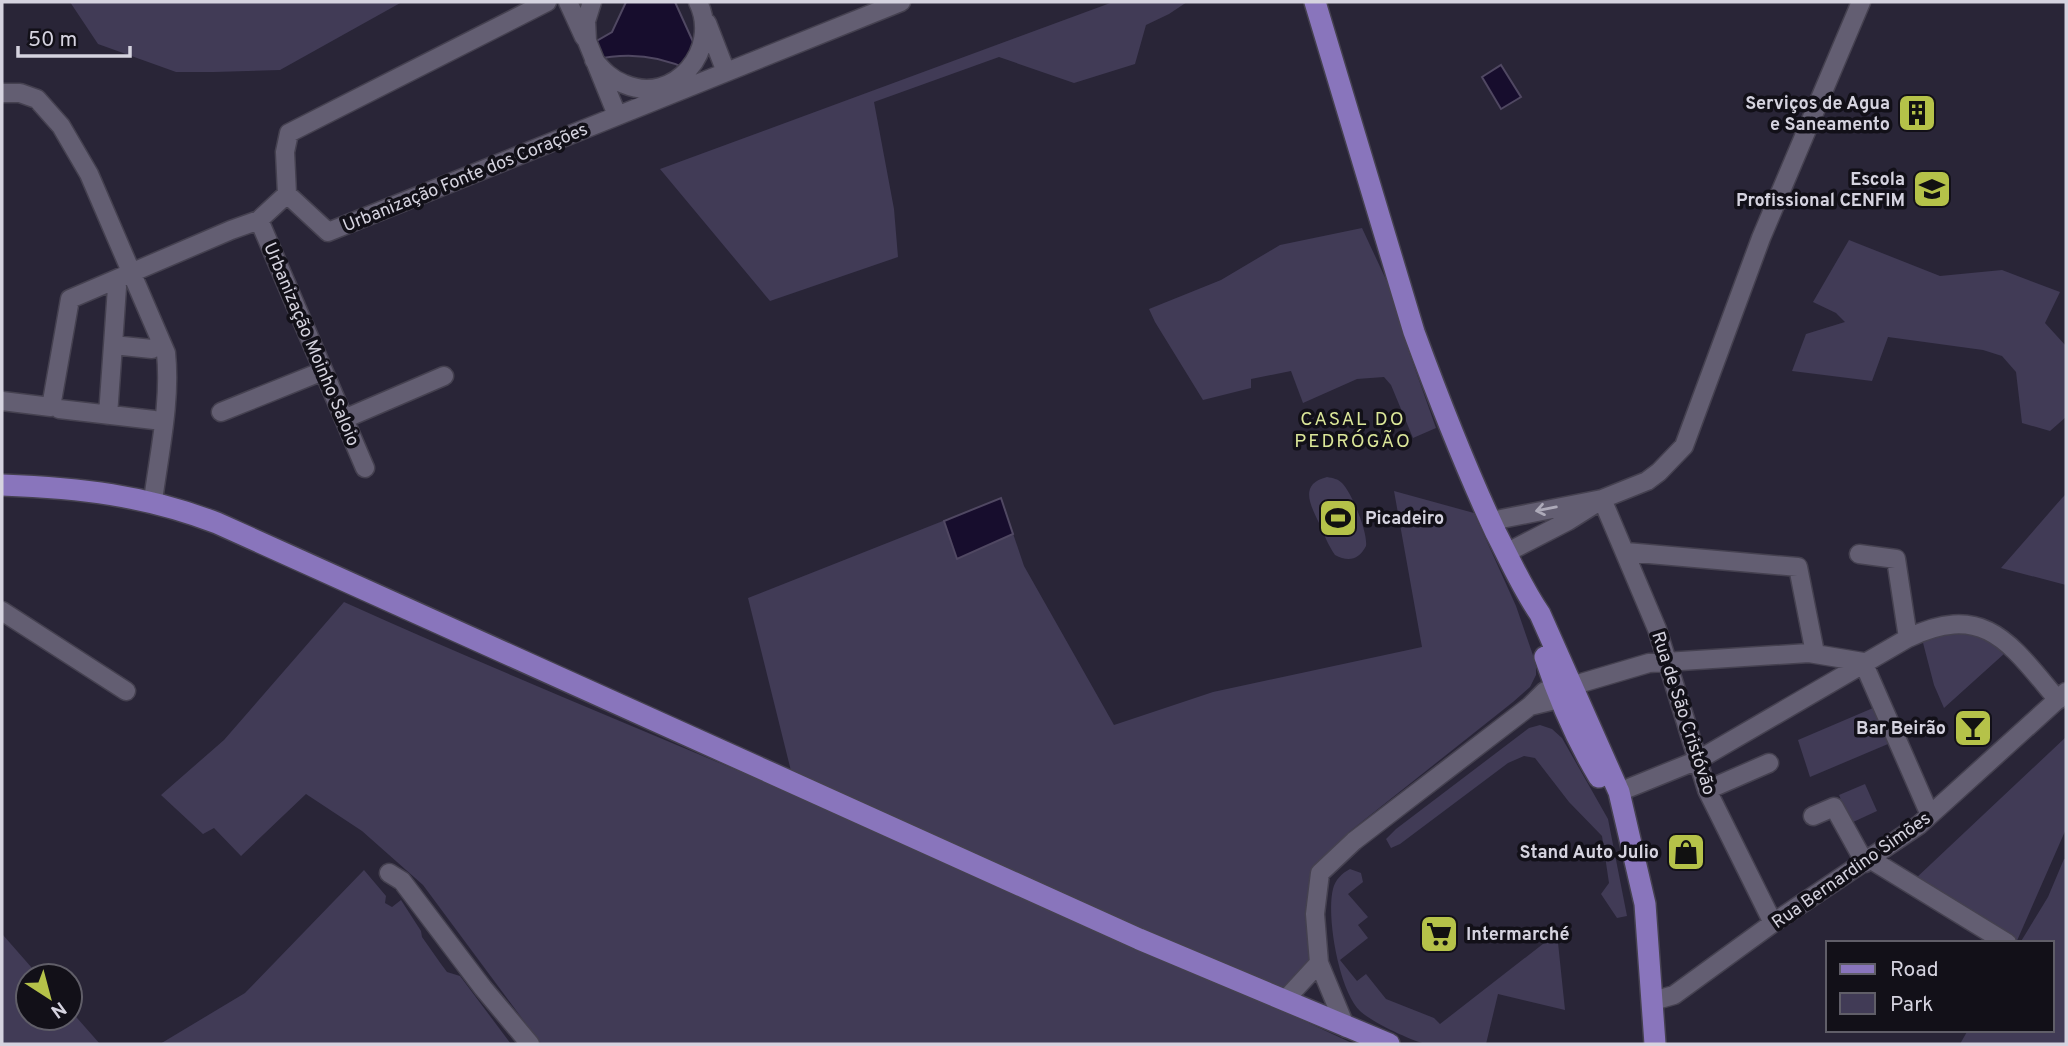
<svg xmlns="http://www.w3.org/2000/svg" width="2068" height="1046" font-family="Overpass,sans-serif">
	<rect width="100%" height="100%" fill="#292537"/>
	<path fill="#413b56" d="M70,2H402L280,70L214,72H176L98,44Z
		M1113,2H1187L1169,14L1146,25L1135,64L1074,83L999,57L874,102L894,209L898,257L770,301L660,169Z
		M1362,228L1389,286L1409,352L1436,428L1413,438L1391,385L1384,377L1357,379L1303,403L1291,371L1251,379V388L1203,400L1155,322L1149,309L1221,280L1280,245Z
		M1849,240L1940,276L2002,270L2060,292L2045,323L2066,346V417L2050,431L2022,423L2016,372L2002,356L1983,350L1888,337L1872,381L1792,371L1806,334L1845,322L1836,313L1813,302Z
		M1327,477C1333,478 1338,479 1342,483C1352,493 1368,533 1366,546C1359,560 1348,562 1335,555C1328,545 1324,534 1319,523C1310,504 1299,484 1327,477Z
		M1394,491L1474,513L1516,606L1536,664V675L1530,687L1513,702L1349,832L1320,873L1319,963L1285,995L792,775L748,598L1001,498L1024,566L1114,725L1213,692L1422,647Z
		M2065,495L2066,585L2001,568L2062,498Z
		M344,602C504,674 667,740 828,809C1005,884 1180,963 1354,1044H541L423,885L362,831L306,794L241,856L214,828L203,834L161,795L224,740Z
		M1963,632L1994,643L2005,653L1944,708L1934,685L1922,639Z
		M1873,708L1888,744L1810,777L1798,740Z
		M1540,725L1552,729L1562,738L1608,819L1627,916L1617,918L1601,894L1609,883L1602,836L1569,802L1535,758L1524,756L1508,763L1400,844L1391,848L1386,839L1396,829L1529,728Z
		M2066,737V829L2016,943H2014L1914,880Z
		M1865,784L1877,811L1851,823L1839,795Z
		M2064,859H2066V1044H1960L1968,1030H2052V943H2020L2048,897Z
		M1350,869L1361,873L1363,882L1348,894L1368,917L1358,925L1368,938L1340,960L1357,981L1366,974L1386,999L1434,1018L1440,1024L1557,933L1565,1010L1498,994L1486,1044C1467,1044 1445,1046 1427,1044C1413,1042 1370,1021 1360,1011C1339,991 1326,916 1333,889C1335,880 1342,873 1350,869Z
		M364,870L386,896L385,903L392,907L401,900L421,931L422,937L441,964L447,972L460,976L511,1044H160L245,993Z
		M3,935L39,976H28V1018H70V1010L100,1044H2Z"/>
	<path fill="#170d2d" stroke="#504862" stroke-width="2" d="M626,2H675L699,55L689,70C658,55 628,52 594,60L588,46L612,32Z
		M1501,65L1521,97L1501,109L1482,77Z
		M1001,498L1013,534L957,559L944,521Z"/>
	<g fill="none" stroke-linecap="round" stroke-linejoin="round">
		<defs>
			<path id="minor" d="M547,2L289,133L285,152L287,194L328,232L901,2
				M568,2L584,37
				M592,2L586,21L587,41L617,115
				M707,23L726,72
				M594,60C603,71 611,79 624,84C675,106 721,49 698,2
				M2,93H20L37,99L61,126L89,174L166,353C171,402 159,453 153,501
				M259,220L365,468
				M113,345L117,287
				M2,401L51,407L70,299L231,230L259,220L287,194
				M59,409L154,420
				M221,412L323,371
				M108,415L113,345L152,349
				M344,419L444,376
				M1602,499L1657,629L1707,790L1773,923
				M1491,521L1602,499L1647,481L1659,472L1684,446L1761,238L1861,2
				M1626,552L1798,567L1815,653
				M1506,553L1568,521L1595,504
				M1859,554L1896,559L1908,638
				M2,611L126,691
				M1863,662L1930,815
				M1571,686L1649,663L1809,653L1863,662
				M1707,790L1769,763
				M1619,792L1698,760L1908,638C1986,601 2011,645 2058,700
				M1813,816L1834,807L1865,863
				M1870,859L2007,943
				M389,873L402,881L483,988L530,1044
				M1284,1001L1319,963
				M1653,1001L1674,995L1773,923L1919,825L2066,692
				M1346,1028L1319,963L1315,914L1320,873L1354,841L1530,706L1545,691L1557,692L1551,701L1530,706"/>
			<path id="major" d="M1315,2L1414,332C1439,400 1465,467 1496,533C1510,560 1522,588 1540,614L1619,792L1645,904L1655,1044
				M2,485C80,488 144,495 217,523L1139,939L1389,1044
				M1545,657C1559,699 1576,739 1599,777"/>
		</defs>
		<use href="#minor" stroke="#454150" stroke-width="21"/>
		<use href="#major" stroke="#454150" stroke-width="24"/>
		<use href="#minor" stroke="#635e72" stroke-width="18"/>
		<use href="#major" stroke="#8975bc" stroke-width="21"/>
	</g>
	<defs><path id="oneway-shaft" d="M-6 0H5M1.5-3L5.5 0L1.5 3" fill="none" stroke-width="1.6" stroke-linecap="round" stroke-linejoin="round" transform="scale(1.75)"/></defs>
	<use stroke="#adaab9" href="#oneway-shaft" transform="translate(1546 509) rotate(169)"/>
	<defs>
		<symbol id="building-square" viewBox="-11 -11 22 22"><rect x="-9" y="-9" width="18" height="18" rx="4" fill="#b5c249" stroke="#121018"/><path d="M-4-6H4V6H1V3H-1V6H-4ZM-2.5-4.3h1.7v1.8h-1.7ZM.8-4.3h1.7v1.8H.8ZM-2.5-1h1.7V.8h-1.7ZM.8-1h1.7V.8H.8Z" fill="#111"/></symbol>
		<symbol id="university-square" viewBox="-11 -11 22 22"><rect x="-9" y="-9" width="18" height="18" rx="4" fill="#b5c249" stroke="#121018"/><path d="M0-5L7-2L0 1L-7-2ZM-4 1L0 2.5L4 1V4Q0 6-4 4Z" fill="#111"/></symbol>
		<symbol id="stadium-square" viewBox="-11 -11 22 22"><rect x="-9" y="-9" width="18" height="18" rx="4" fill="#b5c249" stroke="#121018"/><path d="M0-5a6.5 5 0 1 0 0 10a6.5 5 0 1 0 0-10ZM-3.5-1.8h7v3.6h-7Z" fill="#111"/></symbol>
		<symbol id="bar-square" viewBox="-11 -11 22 22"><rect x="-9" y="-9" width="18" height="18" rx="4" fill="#b5c249" stroke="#121018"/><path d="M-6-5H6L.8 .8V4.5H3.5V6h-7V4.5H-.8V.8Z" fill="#111"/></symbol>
		<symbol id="shop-square" viewBox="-11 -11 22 22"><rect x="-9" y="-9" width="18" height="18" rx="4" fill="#b5c249" stroke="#121018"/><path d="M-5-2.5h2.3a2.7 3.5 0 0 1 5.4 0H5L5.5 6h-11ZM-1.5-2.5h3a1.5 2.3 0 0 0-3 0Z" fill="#111"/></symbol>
		<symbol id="supermarket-square" viewBox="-11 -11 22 22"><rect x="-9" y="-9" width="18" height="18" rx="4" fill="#b5c249" stroke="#121018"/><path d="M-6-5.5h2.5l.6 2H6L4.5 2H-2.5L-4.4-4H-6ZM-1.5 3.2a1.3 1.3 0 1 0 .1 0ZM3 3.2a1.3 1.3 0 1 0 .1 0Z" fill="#111"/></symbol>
	</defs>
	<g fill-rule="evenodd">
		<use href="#building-square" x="1895" y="91" width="44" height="44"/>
		<use href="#university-square" x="1910" y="167" width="44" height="44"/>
		<use href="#stadium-square" x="1316" y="496" width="44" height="44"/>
		<use href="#bar-square" x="1951" y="706" width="44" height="44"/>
		<use href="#shop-square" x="1664" y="830" width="44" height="44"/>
		<use href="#supermarket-square" x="1417" y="912" width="44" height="44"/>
	</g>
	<g text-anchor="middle" stroke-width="7" stroke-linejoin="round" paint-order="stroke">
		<g font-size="18" font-weight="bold" fill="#d5d3df" stroke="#121018" text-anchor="end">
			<text x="1890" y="109">Serviços de Agua<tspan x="1890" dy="21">e Saneamento</tspan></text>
			<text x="1905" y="185">Escola<tspan x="1905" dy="21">Profissional CENFIM</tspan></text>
			<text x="1365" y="524" text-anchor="start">Picadeiro</text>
			<text x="1946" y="734">Bar Beirão</text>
			<text x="1659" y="858">Stand Auto Julio</text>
			<text x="1466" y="940" text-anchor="start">Intermarché</text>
		</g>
		<g font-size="18" fill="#d5d3df" stroke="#121018">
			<text transform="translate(465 177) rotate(-22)" y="6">Urbanização Fonte dos Corações</text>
			<text transform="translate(312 344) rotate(67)" y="6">Urbanização Moinho Saloio</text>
			<text transform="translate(1684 713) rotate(72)" y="6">Rua de São Cristóvão</text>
			<text transform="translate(1851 870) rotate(-35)" y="6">Rua Bernardino Simões</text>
		</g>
		<g font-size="19" letter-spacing="2" fill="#dce799" stroke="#121018">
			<text x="1353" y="425">CASAL DO<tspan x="1353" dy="22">PEDRÓGÃO</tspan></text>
		</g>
	</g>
	<rect width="2068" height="1046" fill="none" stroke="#d5d3df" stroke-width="7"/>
	<rect x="1826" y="941" width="228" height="91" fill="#121018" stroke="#605e68" stroke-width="2"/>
	<rect x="1840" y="964" width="35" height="10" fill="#8975bc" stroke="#605e68" stroke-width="2"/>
	<text x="1890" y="976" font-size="21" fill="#d5d3df">Road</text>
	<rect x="1840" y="993" width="35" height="21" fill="#413b56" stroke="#605e68" stroke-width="2"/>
	<text x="1890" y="1011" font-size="21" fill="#d5d3df">Park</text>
	<g transform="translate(49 997) rotate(144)"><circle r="33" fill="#121018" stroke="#605e68" stroke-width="2"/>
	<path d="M0-5L12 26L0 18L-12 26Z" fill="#b5c249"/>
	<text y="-10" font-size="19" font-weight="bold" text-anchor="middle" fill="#d5d3df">N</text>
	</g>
	<path d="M18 46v10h112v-10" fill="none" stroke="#d5d3df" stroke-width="3.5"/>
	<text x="28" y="46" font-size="21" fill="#d5d3df" stroke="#121018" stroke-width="5" paint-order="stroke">50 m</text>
</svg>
